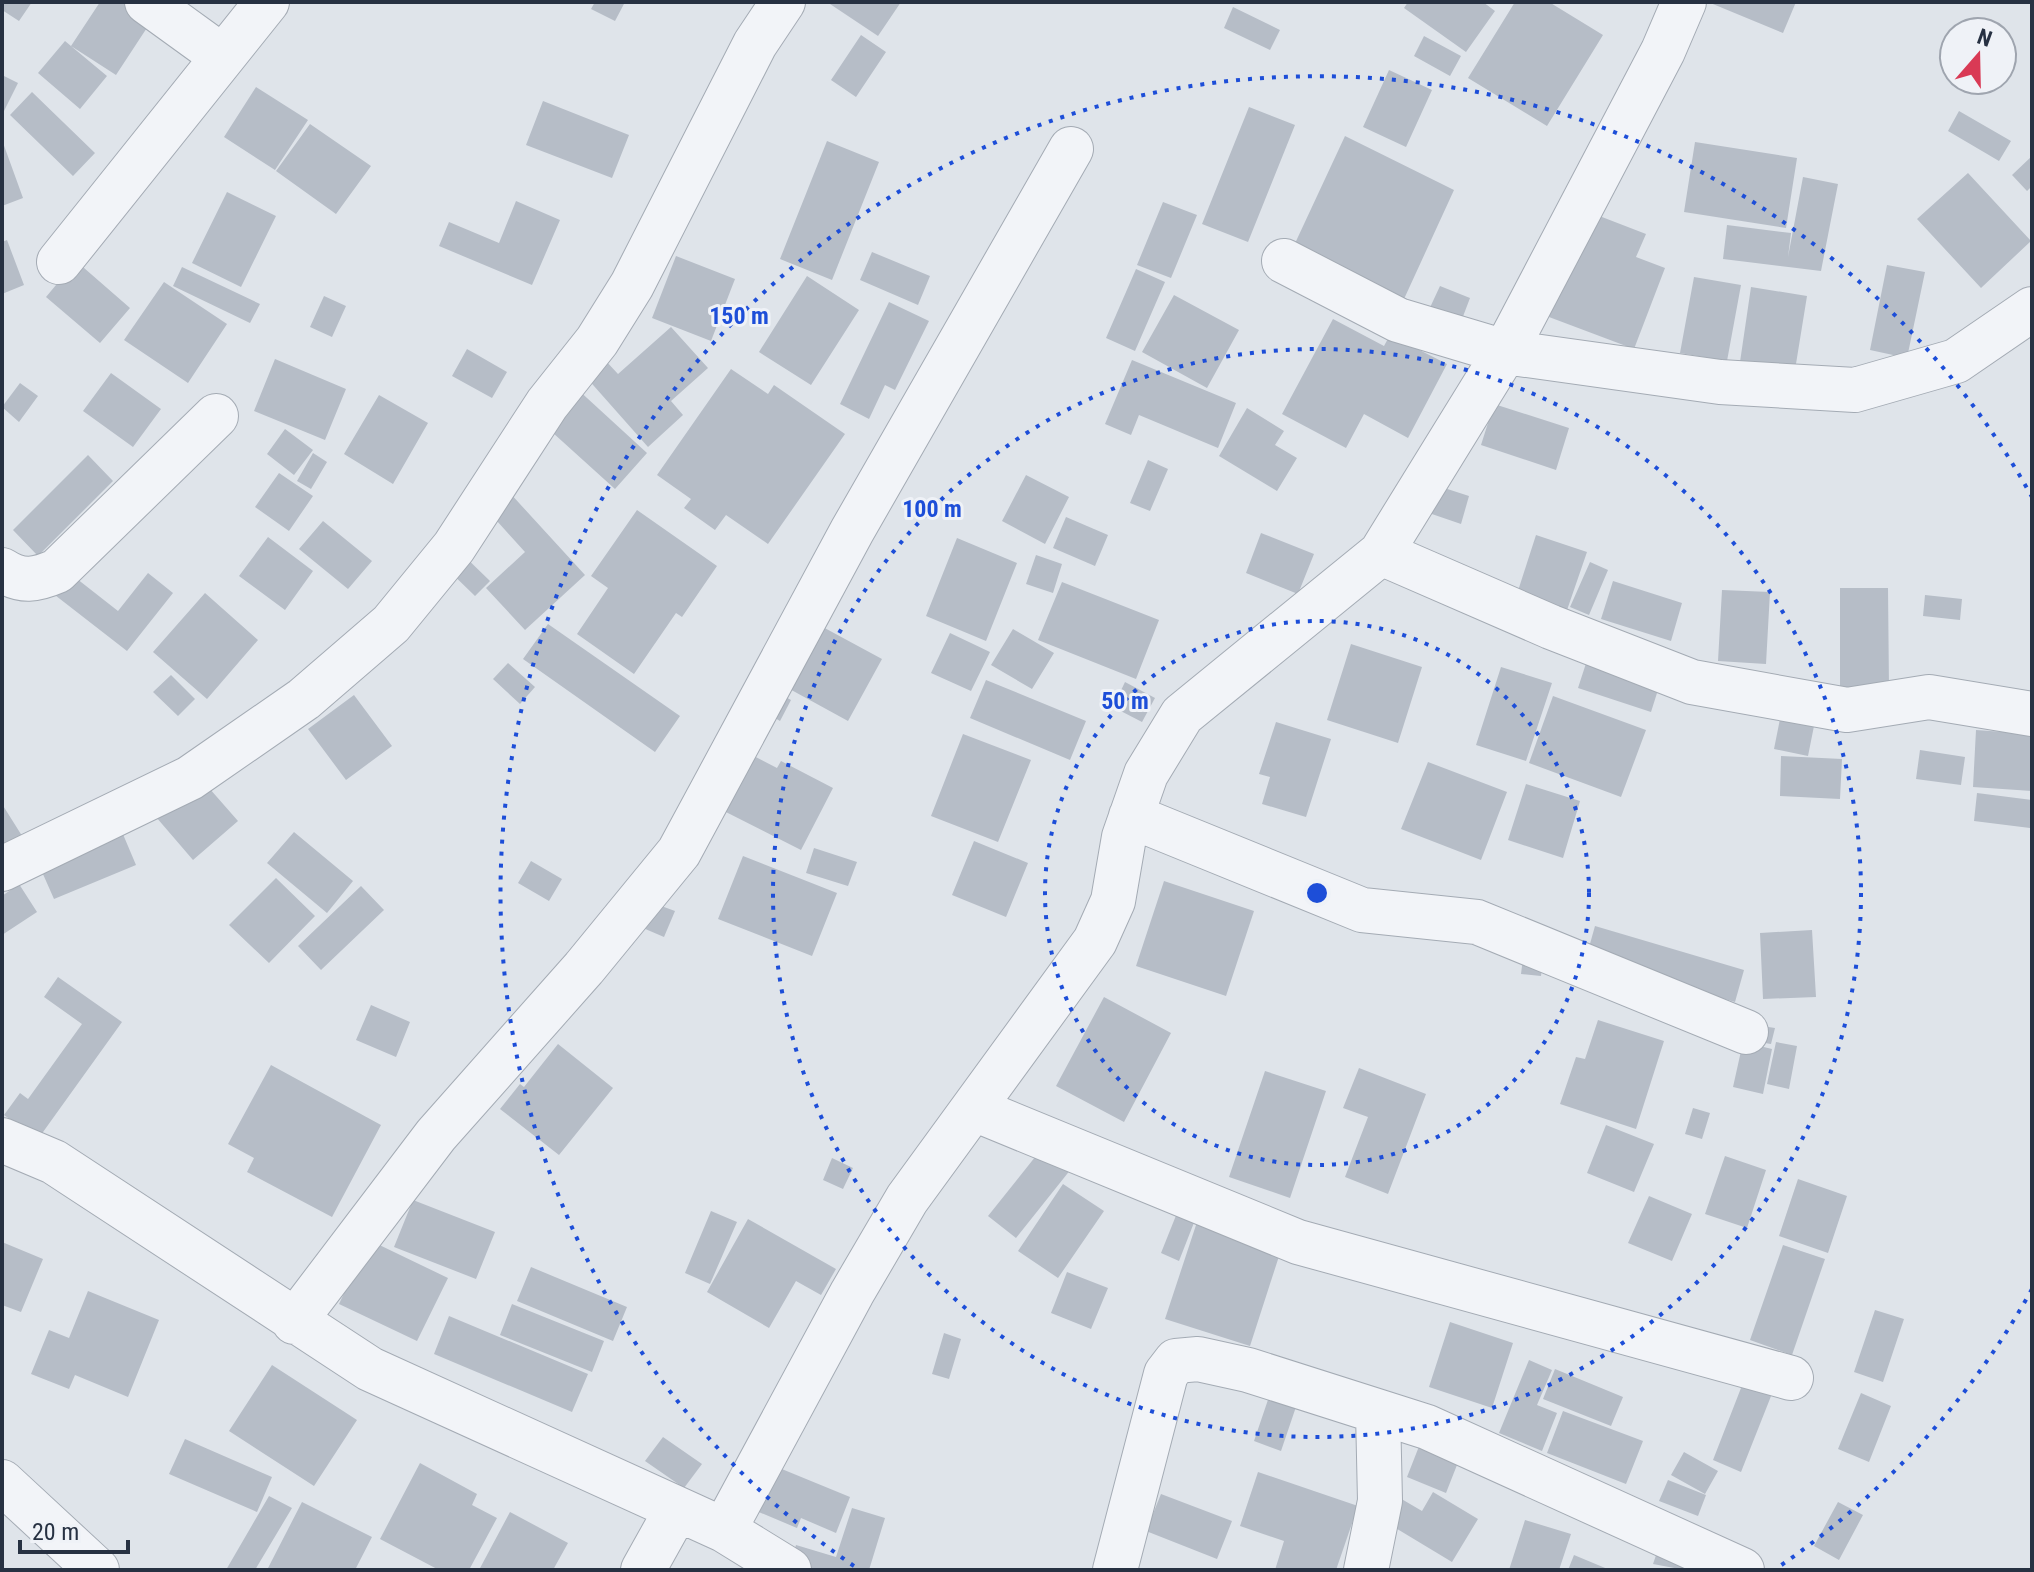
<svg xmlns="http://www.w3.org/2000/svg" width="2034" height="1572" font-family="'Roboto Condensed',sans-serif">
	<rect width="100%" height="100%" fill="#dfe4ea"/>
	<path fill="#b6bdc7" d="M2,2H32L19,21L2,10Z
		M100,2H138L156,14L116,75L71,46Z
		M595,2H625L615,21L591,9Z
		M827,2H901L878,36Z
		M1408,2H1483L1495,11L1466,52L1404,8Z
		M1515,2H1549L1603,35L1547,126L1468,78Z
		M1708,2H1796L1783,33Z
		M1233,7L1280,30L1270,50L1224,28Z
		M861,35L886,52L856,97L831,80Z
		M1424,36L1461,56L1450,76L1414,56Z
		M65,41L107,76L80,109L38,73Z
		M1389,70L1432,90L1406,147L1363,127Z
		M2,75L18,83L2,115Z
		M256,87L308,120L275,170L224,137Z
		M32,92L95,153L73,176L10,115Z
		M543,101L629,135L612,178L526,145Z
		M1249,107L1295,125L1248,242L1202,224Z
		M1959,111L2011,141L1999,161L1948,131Z
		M310,124L371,166L336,214L276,171Z
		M1345,136L1454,190L1393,323L1284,267Z
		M2,140L23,198L2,206Z
		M827,141L879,162L832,280L780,259Z
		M1695,142L1797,158L1786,228L1684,212Z
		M2032,156V186L2027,191L2012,175Z
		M1968,173L2031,241L1981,288L1917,219Z
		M1803,177L1838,184L1821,271L1723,259L1727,225L1791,233L1788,257Z
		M227,192L276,216L241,287L192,263Z
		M516,201L560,220L532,285L439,246L449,222L499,243Z
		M1163,202L1197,215L1171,278L1137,265Z
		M1589,212L1646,234L1636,257L1665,268L1634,349L1549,317Z
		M7,240L24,285L2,294V242Z
		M872,252L930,276L918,305L860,280Z
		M676,256L735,279L711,341L652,318Z
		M76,261L130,308L100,343L46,297Z
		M1887,265L1925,272L1907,358L1870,350Z
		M182,267L260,304L250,323L173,286Z
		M1136,269L1165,282L1135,351L1106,338Z
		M807,276L859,310L811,385L759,352Z
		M1694,277L1741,285L1727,361L1680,353Z
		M164,282L227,324L188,383L124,340Z
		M1440,286L1470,298L1459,327L1427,314Z
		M1751,287L1807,296L1795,370L1740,362Z
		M1174,295L1239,330L1207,388L1142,352Z
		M324,296L346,306L332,337L310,327Z
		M889,302L929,321L895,390L885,385L869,419L840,404Z
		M1333,319L1384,346L1390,335L1447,364L1408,438L1364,414L1346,448L1282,414Z
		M671,327L708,368L671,401L683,415L648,447L586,377L605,360L618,374Z
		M467,349L507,372L492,398L452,376Z
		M275,359L346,389L325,440L254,411Z
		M1132,360L1236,403L1218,448L1139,415L1131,435L1105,424Z
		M731,369L768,394L774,385L845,434L768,544L726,515L715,530L684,508L691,499L657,475Z
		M111,373L161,409L133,447L83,411Z
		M20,383L38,396L19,422L2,407Z
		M575,387L647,453L615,489L542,423Z
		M379,395L428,423L393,484L344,454Z
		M1494,404L1569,428L1556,470L1481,445Z
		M1247,408L1284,431L1275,445L1297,458L1277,491L1219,456Z
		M285,429L313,450L294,475L267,454Z
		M313,453L327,462L311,489L297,481Z
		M88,455L113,481L38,556L13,530Z
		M1148,460L1168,469L1150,511L1130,503Z
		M279,473L313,496L289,531L255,507Z
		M1026,475L1069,497L1045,544L1002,521Z
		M1435,485L1469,496L1461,524L1426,512Z
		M509,492L585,575L525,630L486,588L525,552L488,511Z
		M637,510L717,566L682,617L676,613L634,674L577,634L608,588L591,576Z
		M1066,517L1108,535L1095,566L1053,548Z
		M323,521L372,561L348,589L299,549Z
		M1261,533L1314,554L1298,594L1246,573Z
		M1536,535L1587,552L1566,613L1516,597Z
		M268,537L313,571L285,610L239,576Z
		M957,538L1017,563L986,641L926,616Z
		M456,548L490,581L475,596L441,563Z
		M1036,555L1062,564L1053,593L1026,584Z
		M1590,562L1608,570L1589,615L1570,607Z
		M58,564L118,611L148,573L173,593L127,651L42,585Z
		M1613,581L1682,603L1671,641L1601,619Z
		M1062,582L1159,620L1136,679L1038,640Z
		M1840,588H1888L1889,689H1840Z
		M1722,590L1770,592L1766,664L1718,661Z
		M205,593L258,640L207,699L153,652Z
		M1925,595L1962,599L1960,620L1923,616Z
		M808,619L882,659L848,721L775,681Z
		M548,624L680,716L655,752L523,659Z
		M1013,629L1054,653L1032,689L991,665Z
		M950,633L990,652L971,691L931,673Z
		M1351,644L1422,667L1398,743L1327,720Z
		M1590,651L1663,674L1651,712L1578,688Z
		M508,663L535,687L520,704L493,679Z
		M1501,667L1552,683L1526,761L1476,745Z
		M171,675L195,699L178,716L153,692Z
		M986,680L1086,721L1070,760L970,718Z
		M1125,682L1155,698L1142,722L1113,707Z
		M771,689L791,700L780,721L760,709Z
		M1785,694L1819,701L1808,756L1774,749Z
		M354,695L392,746L346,780L308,729Z
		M1553,696L1646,730L1621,797L1529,763Z
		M1276,722L1331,739L1306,817L1262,804L1270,777L1259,774Z
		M1976,730L2032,734V791L1973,787Z
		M963,734L1031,760L998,842L931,816Z
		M1920,750L1965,757L1961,785L1916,779Z
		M744,751L777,768L781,761L833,788L801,850L716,807Z
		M1781,756L1842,759L1840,799L1780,796Z
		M1428,762L1507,792L1481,860L1401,829Z
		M195,772L238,821L193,860L150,810Z
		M1526,784L1580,801L1563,858L1508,840Z
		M1977,793L2032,800L2030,828L1974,821Z
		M2,804L24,839L2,853Z
		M114,813L136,865L54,899L31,847Z
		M294,832L353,881L327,913L267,863Z
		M974,841L1028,863L1006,917L952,895Z
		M814,848L857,862L848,886L806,873Z
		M743,856L837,893L812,956L718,919Z
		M531,861L562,879L549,901L518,883Z
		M276,878L315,916L269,963L229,925Z
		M1164,881L1254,911L1226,996L1136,966Z
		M19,884L37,912L2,935V896Z
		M361,886L384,910L321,970L298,946Z
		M653,903L675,911L664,937L643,928Z
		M1595,926L1744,970L1735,1002L1586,958Z
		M1812,930L1816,997L1763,999L1760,933Z
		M1525,942L1545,945L1541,976L1521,974Z
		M58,977L122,1022L38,1139L4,1115L20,1093L28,1099L82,1024L44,997Z
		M1104,997L1171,1033L1124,1122L1056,1086Z
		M371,1005L410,1022L396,1057L356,1040Z
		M1598,1020L1664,1041L1636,1129L1560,1104L1576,1057L1585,1059Z
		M1749,1024L1775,1028L1771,1044L1746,1040Z
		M1743,1042L1772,1049L1763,1094L1733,1087Z
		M1776,1042L1797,1046L1789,1089L1767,1084Z
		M558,1044L613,1088L559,1155L500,1109L520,1084L524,1087Z
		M271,1065L381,1125L332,1217L247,1172L254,1158L228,1144Z
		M1359,1068L1426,1094L1388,1194L1345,1177L1368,1117L1343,1108Z
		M1265,1071L1326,1091L1290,1198L1229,1177Z
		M1693,1108L1710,1113L1702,1139L1685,1134Z
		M1606,1125L1654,1144L1634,1192L1587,1173Z
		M1051,1137L1079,1159L1016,1238L988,1216Z
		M1725,1156L1766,1170L1747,1228L1705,1214Z
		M832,1158L853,1168L843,1189L823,1180Z
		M1798,1179L1847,1196L1828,1253L1779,1236Z
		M1063,1184L1104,1211L1058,1278L1018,1251Z
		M1649,1196L1692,1214L1672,1261L1628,1243Z
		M413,1200L495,1232L476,1279L394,1247Z
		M711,1211L737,1222L710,1284L685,1273Z
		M1177,1213L1195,1220L1179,1261L1161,1253Z
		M748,1219L836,1269L821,1295L796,1281L769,1328L707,1292Z
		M1197,1222L1281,1250L1250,1346L1165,1319Z
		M369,1240L448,1278L417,1341L339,1304Z
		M2,1242L43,1259L21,1312L2,1305Z
		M1783,1245L1825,1259L1792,1355L1750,1340Z
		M531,1267L627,1307L613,1341L517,1301Z
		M1067,1272L1108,1288L1091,1329L1051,1313Z
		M88,1291L159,1320L128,1397L75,1375L69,1389L31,1374L49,1330L69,1338Z
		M512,1304L604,1341L592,1372L500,1335Z
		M1875,1310L1904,1319L1883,1382L1854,1372Z
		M449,1316L588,1374L572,1412L434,1354Z
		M1450,1322L1513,1343L1492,1408L1429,1387Z
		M944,1333L961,1339L949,1379L932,1374Z
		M1529,1360L1552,1370L1537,1405L1557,1413L1542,1451L1499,1433Z
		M272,1365L357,1420L314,1486L229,1431Z
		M1555,1369L1623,1397L1611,1426L1543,1399Z
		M1748,1370L1777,1381L1741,1472L1713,1460Z
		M1272,1388L1299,1398L1281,1451L1254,1441Z
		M1861,1393L1891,1406L1869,1462L1838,1449Z
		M1563,1411L1643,1441L1626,1484L1547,1453Z
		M1427,1426L1466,1442L1446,1493L1407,1477Z
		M663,1437L702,1464L684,1488L645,1461Z
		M185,1439L272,1477L257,1512L169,1474Z
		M1684,1452L1718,1471L1705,1494L1671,1475Z
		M420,1463L477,1494L472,1505L497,1518L469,1570H439L380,1539Z
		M772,1465L850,1497L836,1533L801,1518L797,1528L754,1510Z
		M1258,1472L1358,1506L1336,1570H1275L1284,1541L1240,1526Z
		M1668,1480L1706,1495L1698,1516L1659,1501Z
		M1433,1492L1478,1519L1452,1562L1379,1518L1393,1494L1422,1511Z
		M1161,1494L1232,1521L1217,1559L1146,1531Z
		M269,1496L292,1508L255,1570H226Z
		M302,1502L372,1537L355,1570H267Z
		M1838,1502L1863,1515L1839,1560L1814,1546Z
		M852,1508L885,1518L869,1570H788L796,1545L836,1557Z
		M510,1512L568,1543L553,1570H479Z
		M1525,1520L1571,1534L1559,1570H1509Z
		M1666,1526L1696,1536L1685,1570L1653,1564Z
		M1574,1555L1610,1570H1568Z"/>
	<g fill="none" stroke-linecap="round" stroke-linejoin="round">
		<defs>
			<path id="street" d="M147,2L223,57
				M1284,261L1398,320L1505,352L1720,382L1855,390L1956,361L2032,309
				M59,262L267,2
				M1381,553L1551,627L1692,682L1847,710L1929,697L2032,714
				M2,570C22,583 36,580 57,571L216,416
				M1131,816L1362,910L1477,922L1746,1032
				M2,869L190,778L304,699L391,624L454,547L547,404L597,341L632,285L755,44L783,2
				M974,1109L1298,1242L1791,1378
				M2,1140L54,1162L370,1369L724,1530L789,1570
				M294,1322L436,1135L584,968L679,852L852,531L1071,149
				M2,1482L97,1570
				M724,1530L852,1293L907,1199L1095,941L1113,901L1124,837L1146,774L1182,715L1381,553L1505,352L1663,51L1684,2
				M643,1570L677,1509
				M1115,1570L1166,1374L1176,1361L1198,1359L1248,1370L1427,1427L1742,1570
				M1366,1570L1380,1501L1378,1412"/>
		</defs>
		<use href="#street" stroke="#a4abb4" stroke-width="46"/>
		<use href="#street" stroke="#f2f4f8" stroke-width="44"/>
	</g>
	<g fill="none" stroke="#1d4ed8" stroke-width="4" stroke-dasharray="4 8">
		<circle cx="1317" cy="893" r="272"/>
		<circle cx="1317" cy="893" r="544"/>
		<path d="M2032 1289A817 817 0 0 1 1780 1566M854 1566A817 817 0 1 1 2032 497"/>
	</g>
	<circle cx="1317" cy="893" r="12" fill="#1d4ed8" stroke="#eff2f7" stroke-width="4"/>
	<g font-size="24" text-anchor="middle" font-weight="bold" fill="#1d4ed8" stroke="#eff2f7" stroke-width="6" stroke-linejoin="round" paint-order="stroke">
		<text x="739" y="324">150 m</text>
		<text x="932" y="517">100 m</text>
		<text x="1125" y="709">50 m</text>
	</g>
	<rect width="2034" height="1572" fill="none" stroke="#273142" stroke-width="8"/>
	<g transform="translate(1978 56) rotate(20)"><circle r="38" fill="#eff2f7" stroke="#9fa5af" stroke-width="2"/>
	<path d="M0-6L14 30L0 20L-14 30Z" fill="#d93a55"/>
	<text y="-12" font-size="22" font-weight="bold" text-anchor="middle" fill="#273142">N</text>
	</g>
	<path d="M20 1540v12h108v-12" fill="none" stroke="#273142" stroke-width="4"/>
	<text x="32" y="1540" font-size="24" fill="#273142" stroke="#eff2f7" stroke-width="6" paint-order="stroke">20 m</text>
</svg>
